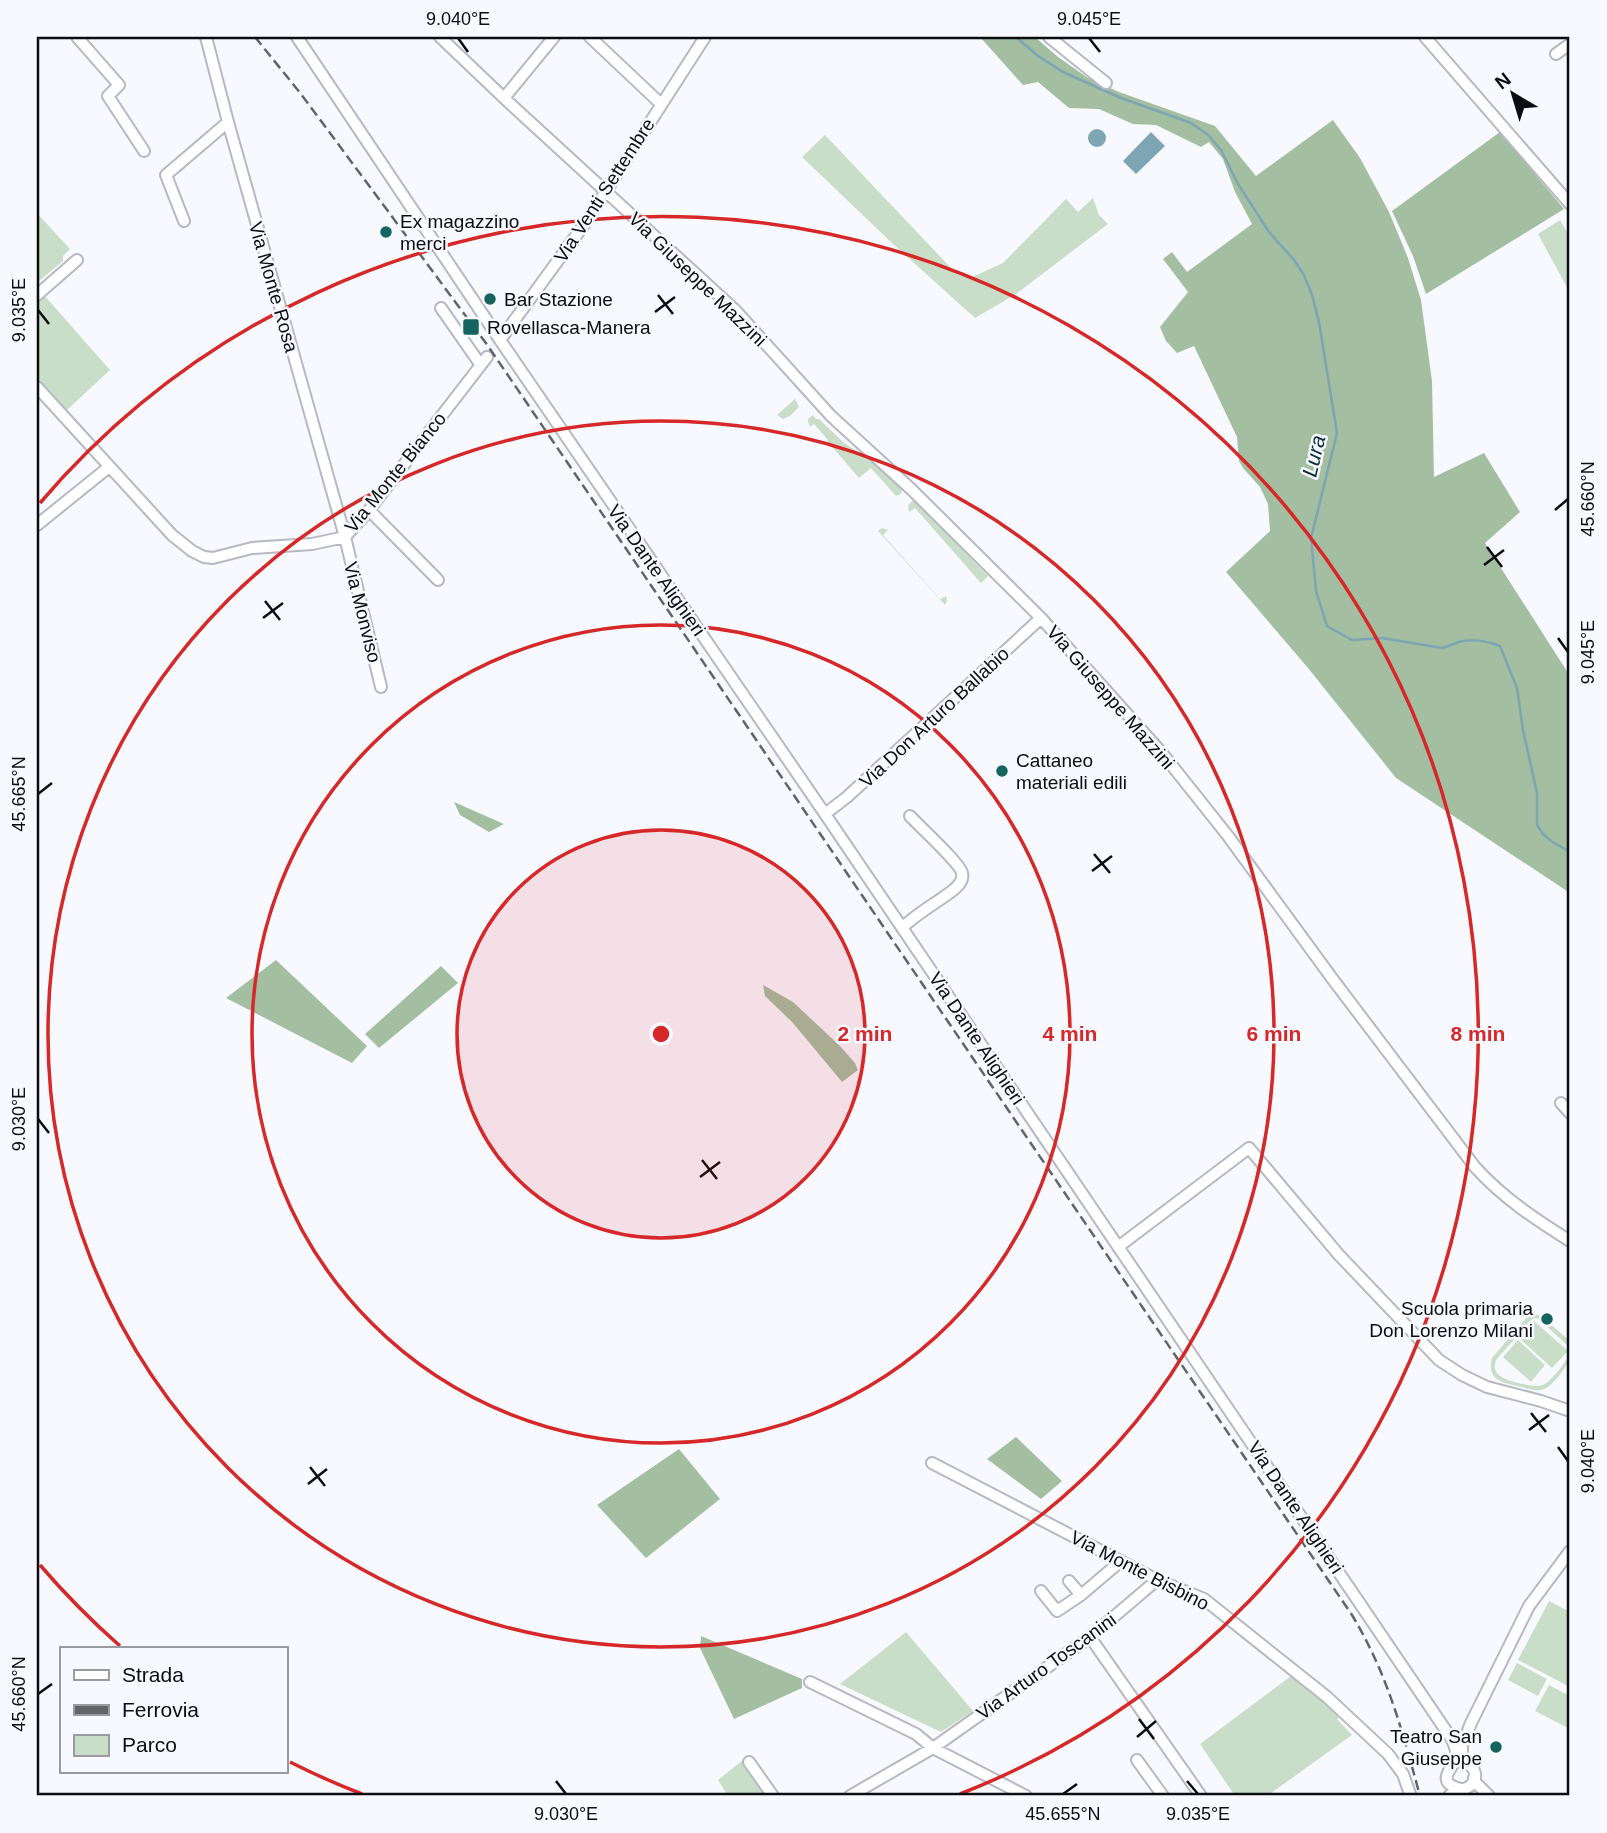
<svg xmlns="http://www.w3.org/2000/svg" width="1607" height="1833" font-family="Arial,sans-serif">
	<rect width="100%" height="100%" fill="#f8f9ff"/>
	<path fill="#c9ddc8" d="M825,135L952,269L970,278L1003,263L1066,199L1078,212L1093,198L1099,215L1108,224L1016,294L975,318L893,244L802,157Z
		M37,213L70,249L63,256V261L39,281L37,288Z
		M1560,220L1570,237V293L1538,234Z
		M44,295L110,370L67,410L37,377V302Z
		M795,399L799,407L790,416L783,419L777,415Z
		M813,415L816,419H819L843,442L886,472L902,488L901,494L896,496L871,468L859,478L827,441L828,440L814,424L810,427L808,421V419Z
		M914,500L988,576L981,583L915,508L909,512L908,506L911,502Z
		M882,528L888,530L883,535L940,599L946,596L947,601L945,605L878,531Z
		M1534,1314L1541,1316L1570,1341V1348L1539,1319L1535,1318L1531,1320L1496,1360C1494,1366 1494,1371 1499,1375C1504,1381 1536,1388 1543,1385C1552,1381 1564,1363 1570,1355V1361C1563,1370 1554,1385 1544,1389C1537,1392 1529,1389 1522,1387C1505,1383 1486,1381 1492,1358L1528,1316Z
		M1534,1321L1568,1351L1552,1368L1519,1338Z
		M1518,1340L1545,1365L1531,1382L1503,1357Z
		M1549,1601L1570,1612V1687L1518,1660Z
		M906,1632L973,1711L941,1732L840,1684Z
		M1517,1663L1547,1679L1538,1696L1508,1680Z
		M1291,1676L1341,1716L1337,1719L1352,1735L1267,1796H1235L1200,1744Z
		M1549,1685L1570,1696V1729L1535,1711Z
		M743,1760L768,1796H728L718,1780Z"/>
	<path fill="#a4bea2" d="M980,37H1035L1058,57L1088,78L1119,92L1215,126L1256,176L1333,120L1360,158L1389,212L1408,258L1421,300L1432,381L1434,477L1484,453L1520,512L1485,543L1570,676V893L1396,778L1308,668L1226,572L1270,531L1268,504L1260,487L1243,468L1239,461L1237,437L1194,346L1177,353L1166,341L1160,327L1188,292L1163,259L1172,252L1187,272L1252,224L1235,192L1223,159L1209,142L1201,147L1156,125L1133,124L1099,109L1069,108L1038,82L1023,85Z
		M1500,132L1564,209L1426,294L1413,256L1392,211Z
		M454,802L504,824L489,832L460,815Z
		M276,960L367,1046L352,1063L226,998Z
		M441,966L458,983L379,1048L365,1034Z
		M763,985L793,1002L839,1045L855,1063L858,1070L842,1082L793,1023L765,996Z
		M1016,1437L1062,1481L1041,1499L987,1459Z
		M679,1449L720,1499L646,1558L597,1505Z
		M701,1636L802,1679V1688L734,1719L700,1648Z"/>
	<path fill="#7da5b3" d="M1088 138a9 9 0 1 1 18 0a9 9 0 1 1-18 0Z
		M1151,132L1165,146L1136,174L1123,161Z"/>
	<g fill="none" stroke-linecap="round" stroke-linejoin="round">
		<path stroke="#7da5b3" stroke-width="2.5" d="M1016,37L1038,56L1063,72L1121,98L1191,123L1208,135L1221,150L1238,184L1269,232L1294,260L1304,275L1312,295L1319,322L1337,433L1311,538L1316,591L1327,626L1352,640L1382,638L1442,648C1448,647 1452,644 1459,642C1471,638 1488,641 1500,646L1517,688L1523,730L1537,793V825L1543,834L1551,841L1570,852"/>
		<defs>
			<path id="minor" d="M77,37L119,85L108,96L144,151
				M206,37L228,122L345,537L381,687
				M297,37L500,340L825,814L1451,1738C1454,1744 1457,1749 1456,1756C1454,1769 1433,1782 1461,1789
				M440,37L504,98L736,311L831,416L911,489L1041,618L1162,753L1228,836L1334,981L1475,1167C1503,1198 1535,1219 1570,1241
				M590,37L661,104
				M1049,37L1106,83
				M1425,37L1570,204
				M1556,54L1570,44
				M504,98L554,37
				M184,221L166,175L228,122
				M37,295L77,260
				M441,308L480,364
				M500,340L586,222L705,37
				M37,387L172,535L192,551L204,557L213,558L252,548L312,544L345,537L369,510L487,357
				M369,510L438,580
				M37,525L109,467
				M825,814L847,797L1041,618
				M902,928C917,913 935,904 952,891C957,887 964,881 962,873C960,863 919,826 910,816
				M1561,1103L1570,1113
				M1118,1247L1249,1148L1339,1255L1439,1360L1462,1375L1487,1387L1541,1401L1570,1411
				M932,1463L1157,1580L1204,1599L1327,1697L1388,1754L1403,1774L1410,1794L1409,1796
				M1069,1581L1081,1595L1121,1561
				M1041,1591L1057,1611L1081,1595
				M1090,1637L1201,1796
				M810,1682L916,1734L933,1748L1026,1796
				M1462,1751V1745L1471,1723L1529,1606L1570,1551
				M1137,1760L1163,1796
				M749,1762L773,1796
				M1474,1778L1476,1783L1489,1796
				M850,1796L933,1748L1090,1637L1157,1580
				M1449,1796C1455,1790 1463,1791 1470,1786C1483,1774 1469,1757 1453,1763"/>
		</defs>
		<use href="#minor" stroke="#b7b8c2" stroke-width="14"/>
		<use href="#minor" stroke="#fff" stroke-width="10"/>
		<path stroke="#636468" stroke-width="2.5" stroke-dasharray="10 5" stroke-linecap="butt" d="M255,37L301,94L488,346L1352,1615C1388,1675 1402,1730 1420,1796"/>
	</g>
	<path fill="none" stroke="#0c0d10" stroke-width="2.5" d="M458,38L468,52M1089,38L1100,52M658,295L673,314M38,310L49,324M655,312L675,297M1555,510L1568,499M1487,547L1502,567M1484,565L1504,550M265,601L280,620M263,618L283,603M1558,638L1568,652M38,794L52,783M1094,854L1110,873M1092,871L1112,856M38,1119L49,1133M702,1160L717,1179M700,1177L720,1162M1531,1413L1546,1432M1529,1430L1549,1415M1558,1447L1568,1461M310,1467L325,1486M308,1484L327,1469M38,1694L52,1684M1139,1719L1154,1739M1137,1737L1156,1721M556,1781L566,1794M1187,1781L1198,1794M1063,1794L1077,1784"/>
	<circle cx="661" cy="1034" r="204" fill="#d62828" fill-opacity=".12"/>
	<g fill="none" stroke="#d62828" stroke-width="3.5">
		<circle cx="661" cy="1034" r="204"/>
		<circle cx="661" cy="1034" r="409"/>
		<circle cx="661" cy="1034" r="613"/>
		<path d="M362 1794A817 817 0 0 1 290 1762M120 1646A817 817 0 0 1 40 1565M40 503A817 817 0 1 1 960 1794"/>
	</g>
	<g fill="#16645f" stroke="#f8f9ff" stroke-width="2.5">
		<circle cx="386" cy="232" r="7"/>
		<circle cx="490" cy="299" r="7"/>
		<rect x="462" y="318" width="18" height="18" rx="3.5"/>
		<circle cx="1002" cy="771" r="7"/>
		<circle cx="1547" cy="1319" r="7"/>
		<circle cx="1496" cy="1747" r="7"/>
	</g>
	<g text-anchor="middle" stroke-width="5" stroke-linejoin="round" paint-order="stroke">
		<g font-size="19" fill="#0c0d10" stroke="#f8f9ff">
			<text transform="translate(604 190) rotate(-57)" y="7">Via Venti Settembre</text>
			<text transform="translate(698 279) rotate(44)" y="7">Via Giuseppe Mazzini</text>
			<text transform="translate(274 287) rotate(74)" y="7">Via Monte Rosa</text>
			<text transform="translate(395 472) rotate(-51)" y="7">Via Monte Bianco</text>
			<text transform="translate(657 570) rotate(55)" y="7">Via Dante Alighieri</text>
			<text transform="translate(363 612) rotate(76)" y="7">Via Monviso</text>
			<text transform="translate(1111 697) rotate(49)" y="7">Via Giuseppe Mazzini</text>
			<text transform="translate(934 717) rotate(-43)" y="7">Via Don Arturo Ballabio</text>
			<text transform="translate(977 1038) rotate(56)" y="7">Via Dante Alighieri</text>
			<text transform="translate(1296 1507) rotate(56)" y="7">Via Dante Alighieri</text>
			<text transform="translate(1140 1570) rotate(27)" y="7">Via Monte Bisbino</text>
			<text transform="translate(1046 1666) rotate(-36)" y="7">Via Arturo Toscanini</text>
		</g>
		<g font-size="19" fill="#0c0d10" stroke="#f8f9ff" text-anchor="start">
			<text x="400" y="228">Ex magazzino<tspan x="400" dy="22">merci</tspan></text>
			<text x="504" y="306">Bar Stazione</text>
			<text x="487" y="334">Rovellasca-Manera</text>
			<text x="1016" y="767">Cattaneo<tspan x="1016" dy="22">materiali edili</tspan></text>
			<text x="1533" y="1315" text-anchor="end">Scuola primaria<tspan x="1533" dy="22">Don Lorenzo Milani</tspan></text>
			<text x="1482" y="1743" text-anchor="end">Teatro San<tspan x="1482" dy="22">Giuseppe</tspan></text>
		</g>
		<g font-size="21" font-style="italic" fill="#082f3b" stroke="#f8f9ff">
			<text transform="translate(1314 456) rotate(-77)" y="7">Lura</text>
		</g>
	</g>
	<circle cx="661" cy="1034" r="10" fill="#d62828" stroke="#f8f9ff" stroke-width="3.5"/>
	<g font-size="21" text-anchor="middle" font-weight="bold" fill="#d62828" stroke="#f8f9ff" stroke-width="5" stroke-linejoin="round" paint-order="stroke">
		<text x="865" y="1041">2 min</text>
		<text x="1070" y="1041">4 min</text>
		<text x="1274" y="1041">6 min</text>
		<text x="1478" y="1041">8 min</text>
	</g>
	<rect width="1607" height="1833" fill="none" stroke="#f8f9ff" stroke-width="77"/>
	<rect x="60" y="1647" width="228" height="126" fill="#f8f9ff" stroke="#9a9b9f" stroke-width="2"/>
	<rect x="74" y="1670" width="35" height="10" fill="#ffffff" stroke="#9a9b9f" stroke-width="2"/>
	<text x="122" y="1682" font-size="21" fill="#0c0d10">Strada</text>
	<rect x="74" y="1705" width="35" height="10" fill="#636468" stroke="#9a9b9f" stroke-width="2"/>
	<text x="122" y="1717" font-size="21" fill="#0c0d10">Ferrovia</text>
	<rect x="74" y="1735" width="35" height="21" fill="#c9ddc8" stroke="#9a9b9f" stroke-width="2"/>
	<text x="122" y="1752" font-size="21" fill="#0c0d10">Parco</text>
	<g transform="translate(1513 94) rotate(322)" stroke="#f8f9ff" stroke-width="5" paint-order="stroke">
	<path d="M0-5L12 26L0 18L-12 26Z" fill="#0c0d10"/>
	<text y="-10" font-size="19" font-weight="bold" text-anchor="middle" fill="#0c0d10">N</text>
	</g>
	<rect x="38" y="38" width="1530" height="1756" fill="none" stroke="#0c0d10" stroke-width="2.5"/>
	<g font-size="18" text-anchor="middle" fill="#0c0d10">
		<text x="458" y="25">9.040°E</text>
		<text x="1089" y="25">9.045°E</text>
		<text transform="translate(19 310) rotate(-90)" y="6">9.035°E</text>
		<text transform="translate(1588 499) rotate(-90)" y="6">45.660°N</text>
		<text transform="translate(1588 652) rotate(-90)" y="6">9.045°E</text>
		<text transform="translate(19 794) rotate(-90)" y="6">45.665°N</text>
		<text transform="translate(19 1119) rotate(-90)" y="6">9.030°E</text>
		<text transform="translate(1588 1461) rotate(-90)" y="6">9.040°E</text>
		<text transform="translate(19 1694) rotate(-90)" y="6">45.660°N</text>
		<text x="566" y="1820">9.030°E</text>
		<text x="1063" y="1820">45.655°N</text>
		<text x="1198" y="1820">9.035°E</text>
	</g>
</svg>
